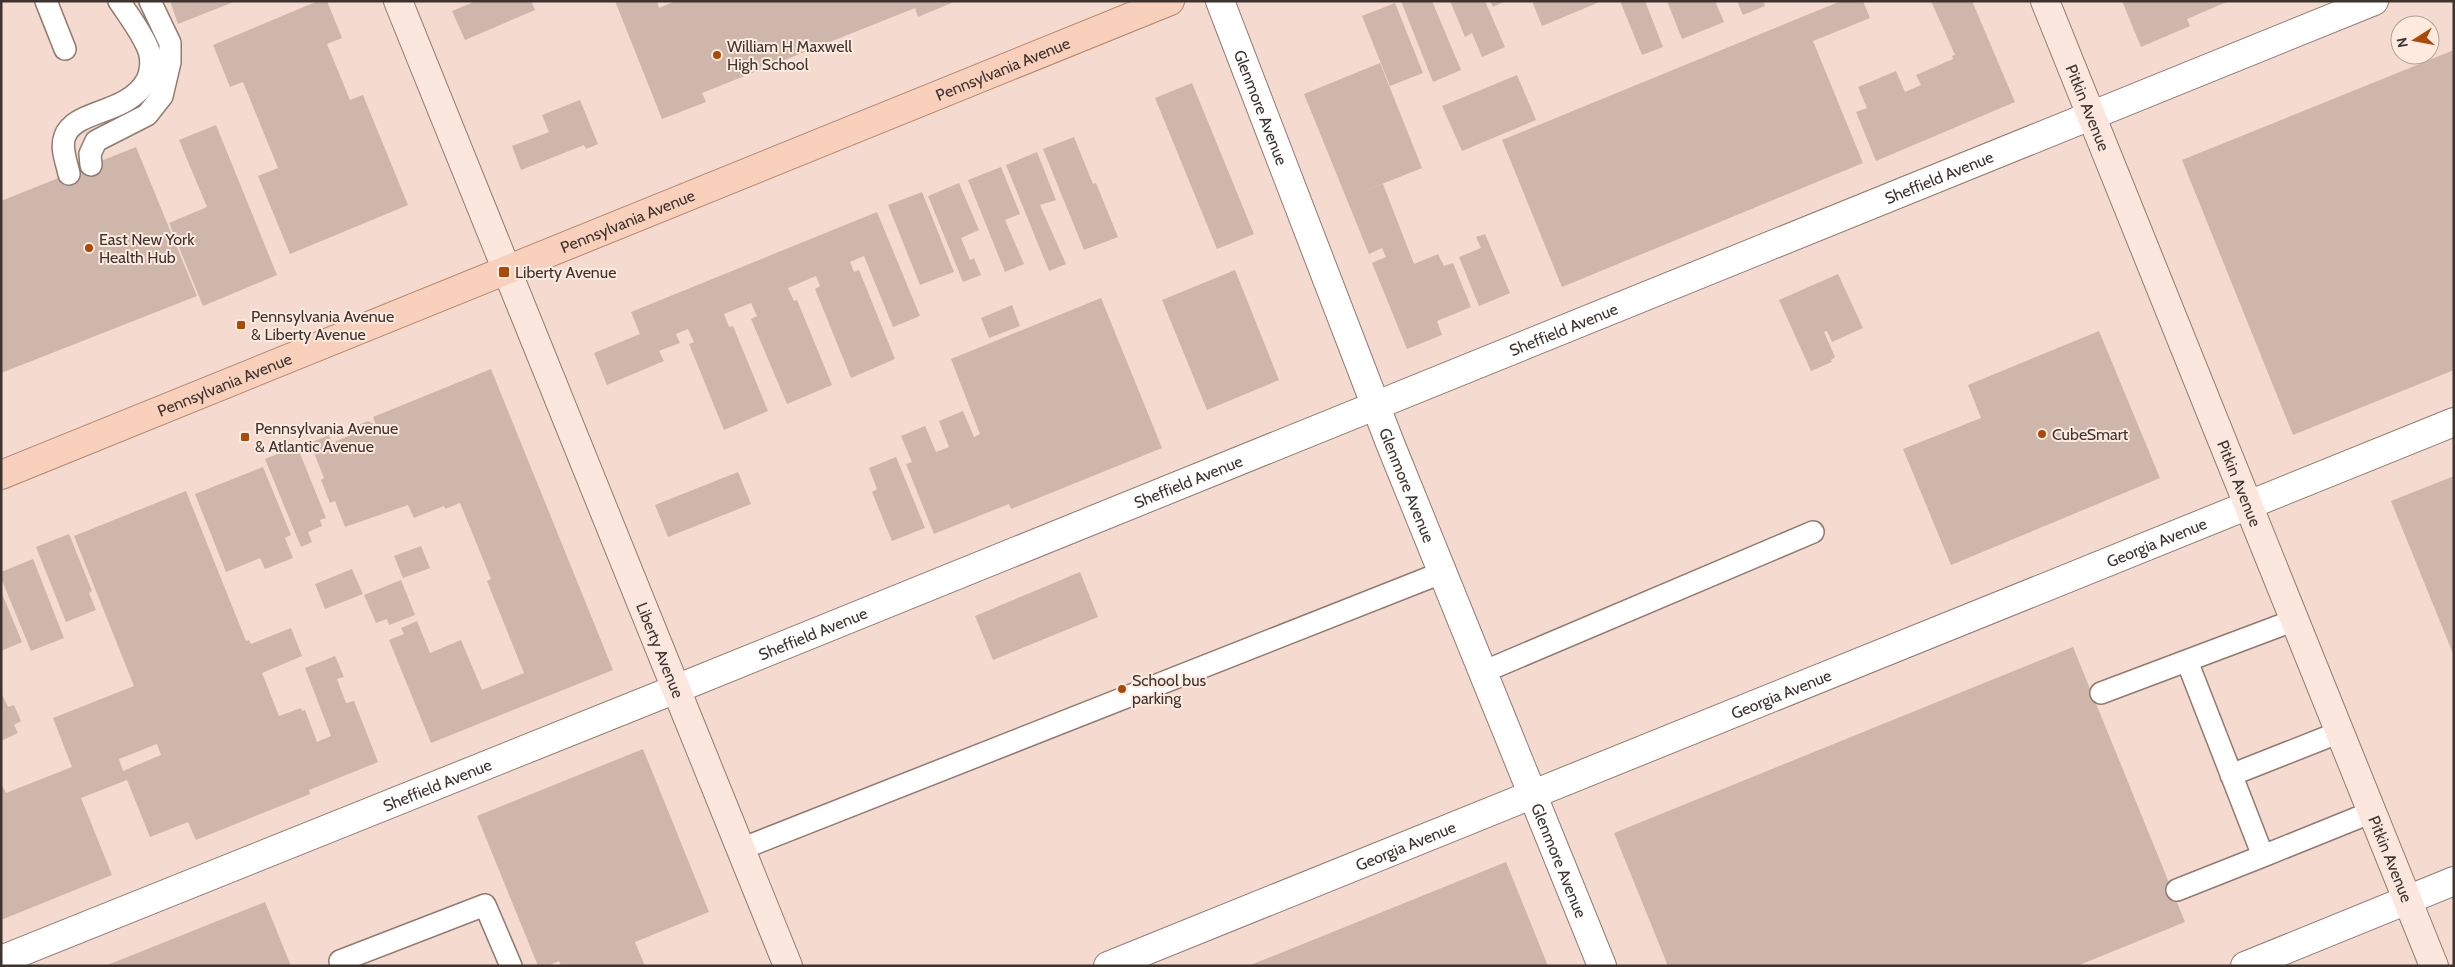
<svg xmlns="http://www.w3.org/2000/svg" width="2455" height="967" font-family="Cabin,sans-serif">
	<rect width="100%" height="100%" fill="#f5dbcf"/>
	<path fill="#cfb6aa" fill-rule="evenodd" d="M170,1H236L178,24Z
		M318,1H327L342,38L327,44L350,100L363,95L408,205L290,254L258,176L278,168L243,82L230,87L213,45Z
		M476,1H531L535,10L465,40L452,11Z
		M615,1H657L659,8L675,1H956L918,17L915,8L702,93L706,102L662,119Z
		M1401,1H1432L1461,70L1433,82Z
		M1450,1H1485L1505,47L1482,57L1472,33L1465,37Z
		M1490,1H1506L1493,7Z
		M1532,1H1602L1542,26Z
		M1620,1H1645L1663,47L1642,55Z
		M1667,1H1715L1724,22L1682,39Z
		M1737,1H1763L1765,6L1743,15Z
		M1841,1H1863L1870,18L1813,41L1863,163L1562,287L1502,140Z
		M1931,1H1972L2015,102L1876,161L1856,112L1867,108L1858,87L1896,71L1905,92L1921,85L1916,75L1953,59L1952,56L1955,55Z
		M2122,1H2229L2187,19L2190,26L2141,47Z
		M1395,3L1423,73L1390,86L1362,16Z
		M2454,50V370L2293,435L2182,160Z
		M1380,63L1422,168L1362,192L1383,184L1414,264L1438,254L1444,266L1453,263L1471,307L1437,321L1442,335L1407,349L1372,263L1386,257L1382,248L1369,254L1304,94Z
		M1517,75L1536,120L1462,151L1442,106Z
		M1192,83L1254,234L1217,249L1155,98Z
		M580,100L598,144L586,149L584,145L521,170L512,146L549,132L542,115Z
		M216,125L277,275L203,306L169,223L207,207L179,140Z
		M1074,137L1093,184L1096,183L1118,237L1084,250L1043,149Z
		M136,147L197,296L1,373V201Z
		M1037,152L1056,200L1040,205L1066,264L1049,271L1006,165Z
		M1001,167L1020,214L1005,220L1024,264L1005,272L968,180Z
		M959,183L979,230L961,238L970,260L974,258L981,275L963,282L928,196Z
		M922,192L954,272L920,285L888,205Z
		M877,212L920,316L893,327L864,256L850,262L854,272L859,270L895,359L851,378L815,289L820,286L816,276L788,288L794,301L797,300L832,385L787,404L751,319L757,316L751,303L724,314L729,327L733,326L768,411L724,430L689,344L694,342L688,329L676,334L680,343L659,351L664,361L607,385L594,353L640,334L631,312Z
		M1485,234L1510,293L1479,306L1459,257L1481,248L1476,237Z
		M1235,270L1279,380L1207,410L1162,300Z
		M1838,274L1863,328L1832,342L1827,331L1824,332L1835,357L1831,360L1832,362L1811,371L1779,300Z
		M1101,298L1162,448L1011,509L1009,504L934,534L906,464L912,462L901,436L925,426L936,452L949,447L939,421L963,411L974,437L980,434L951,359Z
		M1012,305L1020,326L989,338L981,318Z
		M2099,331L2160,478L1951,565L1903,449L1981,418L1968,385Z
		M491,369L613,670L431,743L389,640L404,634L401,628L417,621L430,653L461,640L482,690L524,673L487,581L491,579L460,503L445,509L444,506L414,518L408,505L345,527L335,501L330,503L321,480L324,478L310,443L329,435L332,443L346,437L354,434L353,427L368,421L376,425L373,417Z
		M297,446L326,518L320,520L322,526L308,532L312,542L301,547L265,459Z
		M896,457L925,528L892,541L872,492L877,489L869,468Z
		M263,467L291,535L285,538L293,558L265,569L260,558L226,572L195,494Z
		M738,472L751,504L668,537L655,505Z
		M2454,476V656L2391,501Z
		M186,491L246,641L249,640L251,644L291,628L302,656L262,673L279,716L301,708L302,711L305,710L317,742L331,736L305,668L335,656L344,677L337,679L346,703L354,701L378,762L309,790L310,794L196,840L188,822L150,837L127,780L81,798L112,875L1,920V783L6,793L72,767L53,718L134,686L74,536ZM157,744L161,755L123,771L119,759Z
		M69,534L92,591L89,593L96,610L66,622L36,547Z
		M421,546L430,568L403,578L394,556Z
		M33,559L64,638L31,651L1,578V572Z
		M352,569L363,594L325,609L315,584Z
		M1080,572L1098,617L993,660L975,616Z
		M401,580L415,615L389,625L387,619L376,623L364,595Z
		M1,591L22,642L1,651Z
		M2073,647L2185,922L2077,966H1668L1614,833Z
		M1,692L8,707L14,705L21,721L14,725L18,733L1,741Z
		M643,749L709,912L635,942L645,966H561L559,961L548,966H538L477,816Z
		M1506,862L1548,966H1248Z
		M265,902L291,966H105Z"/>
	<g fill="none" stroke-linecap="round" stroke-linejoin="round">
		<defs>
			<path id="lane" d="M46,1L65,49
				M91,165L90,154L96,141L147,115L162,96L170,62V43L150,1
				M69,174C67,163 60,148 65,136C75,109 128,115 147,80C151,72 152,60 149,51C143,34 129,16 119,1
				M1483,672L1813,532
				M2101,693L2295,620
				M2231,775L2340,732
				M741,849L1441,573
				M2263,856L2372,812
				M2177,890L2263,856L2187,661
				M340,961L485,905L511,966"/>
			<g id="street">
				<path id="s1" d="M1220,1L1390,443L1602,966"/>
				<path id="s2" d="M1,960L676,689L2374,1"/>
				<path id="s3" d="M1108,966L2454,422"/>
				<path d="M2245,966L2454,881"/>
			</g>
			<g id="secondary">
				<path id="s4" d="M398,1L788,966"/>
				<path id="s5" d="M2045,1L2434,966"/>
			</g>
			<g id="primary">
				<path id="s6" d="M1,475L1170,1"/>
			</g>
		</defs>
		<use href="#lane" stroke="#927a6f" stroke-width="24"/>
		<use href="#street" stroke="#927a6f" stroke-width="30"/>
		<use href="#secondary" stroke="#927a6f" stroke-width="30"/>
		<use href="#primary" stroke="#b3846d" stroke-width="30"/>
		<use href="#lane" stroke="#fff" stroke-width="21"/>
		<use href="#street" stroke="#fff" stroke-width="28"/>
		<use href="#secondary" stroke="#fbe7dd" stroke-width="28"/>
		<use href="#primary" stroke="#f8d0bc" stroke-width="28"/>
	</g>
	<g fill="#ab4a07" stroke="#ffeae0" stroke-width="2">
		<circle cx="717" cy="55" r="5"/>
		<circle cx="89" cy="248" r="5"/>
		<rect x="498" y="266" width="12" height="12" rx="2.5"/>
		<rect x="236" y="320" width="10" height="10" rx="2.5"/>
		<circle cx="2042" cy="434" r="5"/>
		<rect x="240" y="432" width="10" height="10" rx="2.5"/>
		<circle cx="1122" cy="689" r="5"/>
	</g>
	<g text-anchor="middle" stroke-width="4" stroke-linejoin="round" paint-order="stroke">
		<g font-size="16" fill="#3d332f" stroke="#ffeae0" text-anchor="start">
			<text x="727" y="52">William H Maxwell<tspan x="727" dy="18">High School</tspan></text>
			<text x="99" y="245">East New York<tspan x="99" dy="18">Health Hub</tspan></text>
			<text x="515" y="278">Liberty Avenue</text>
			<text x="251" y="322">Pennsylvania Avenue<tspan x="251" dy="18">&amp; Liberty Avenue</tspan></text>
			<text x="255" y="434">Pennsylvania Avenue<tspan x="255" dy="18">&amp; Atlantic Avenue</tspan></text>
			<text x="2052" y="440">CubeSmart</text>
			<text x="1132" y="686">School bus<tspan x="1132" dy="18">parking</tspan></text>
		</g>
		<g font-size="16" fill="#3d332f" stroke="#ffeae0">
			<text dy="6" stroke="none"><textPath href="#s6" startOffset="1081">Pennsylvania Avenue</textPath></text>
			<text dy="6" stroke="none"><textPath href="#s1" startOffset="114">Glenmore Avenue</textPath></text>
			<text dy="6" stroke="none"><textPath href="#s5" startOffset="115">Pitkin Avenue</textPath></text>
			<text dy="6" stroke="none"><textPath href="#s2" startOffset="2090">Sheffield Avenue</textPath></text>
			<text dy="6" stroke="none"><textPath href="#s6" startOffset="676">Pennsylvania Avenue</textPath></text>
			<text dy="6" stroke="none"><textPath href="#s2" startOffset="1685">Sheffield Avenue</textPath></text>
			<text dy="6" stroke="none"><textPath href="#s6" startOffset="241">Pennsylvania Avenue</textPath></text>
			<text dy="6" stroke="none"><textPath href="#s2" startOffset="1280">Sheffield Avenue</textPath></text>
			<text dy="6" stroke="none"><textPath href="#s5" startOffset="520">Pitkin Avenue</textPath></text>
			<text dy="6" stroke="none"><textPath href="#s1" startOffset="519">Glenmore Avenue</textPath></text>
			<text dy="6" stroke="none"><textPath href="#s3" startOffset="1131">Georgia Avenue</textPath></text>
			<text dy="6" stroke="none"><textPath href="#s2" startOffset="875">Sheffield Avenue</textPath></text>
			<text dy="6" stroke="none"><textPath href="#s4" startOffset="700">Liberty Avenue</textPath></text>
			<text dy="6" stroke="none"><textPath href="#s3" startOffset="726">Georgia Avenue</textPath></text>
			<text dy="6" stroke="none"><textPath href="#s2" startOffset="470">Sheffield Avenue</textPath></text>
			<text dy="6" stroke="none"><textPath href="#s3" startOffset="321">Georgia Avenue</textPath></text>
			<text dy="6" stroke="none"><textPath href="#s5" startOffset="925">Pitkin Avenue</textPath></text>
			<text dy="6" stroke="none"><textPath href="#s1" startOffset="924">Glenmore Avenue</textPath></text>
		</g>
	</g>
	<rect width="2455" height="967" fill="none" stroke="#3d332f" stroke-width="5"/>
	<g transform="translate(2415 40) rotate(259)"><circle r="24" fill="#ffeae0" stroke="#b1a199"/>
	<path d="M0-4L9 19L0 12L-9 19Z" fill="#ab4a07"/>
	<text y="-8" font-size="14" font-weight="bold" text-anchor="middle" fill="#3d332f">N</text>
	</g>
</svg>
